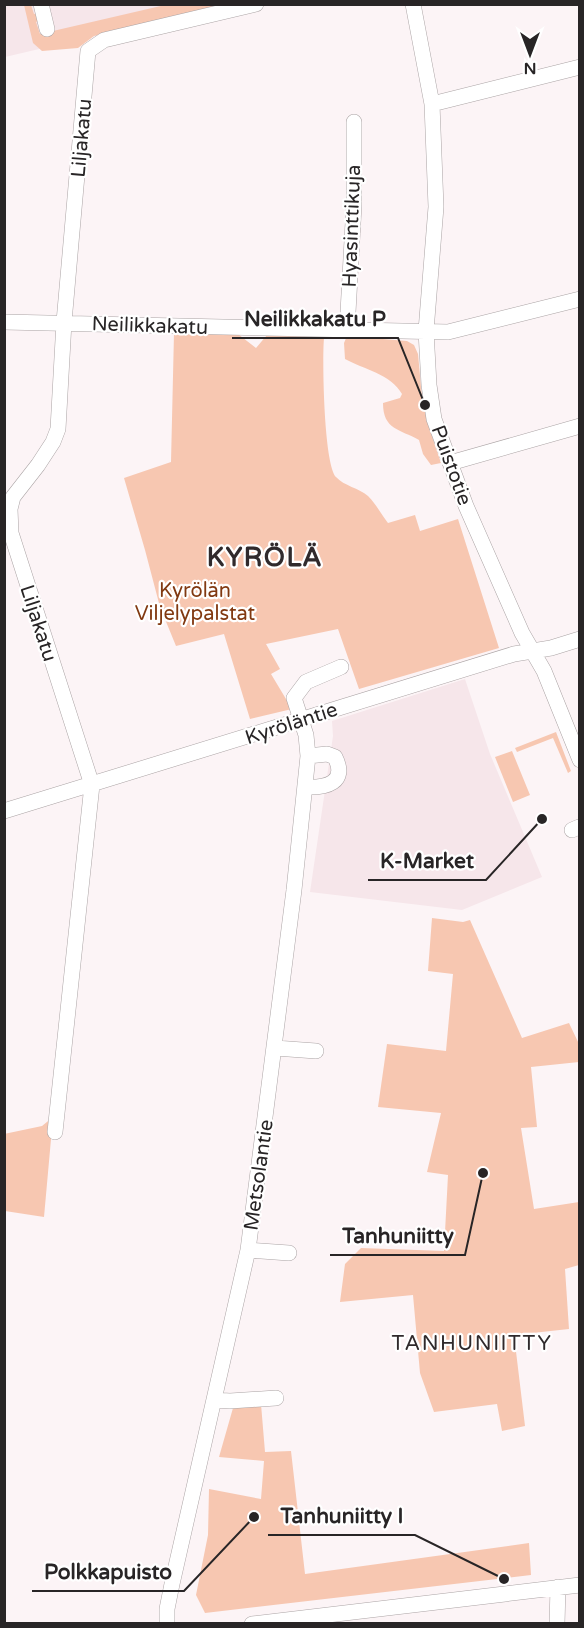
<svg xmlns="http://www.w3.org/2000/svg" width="584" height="1628" font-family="'Varela Round',sans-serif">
	<rect width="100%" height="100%" fill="#fcf4f6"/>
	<path fill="#f6e6ea" d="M5,4L227,5L5,57Z
		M465,679L490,754L542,877L462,910L310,892L333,736L332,721Z"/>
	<path fill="#f7c7b1" d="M24,5H31L34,14L42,12L44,19L36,22L40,34L165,5H232L94,36L78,48L42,51L33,43Z
		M174,333L238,334L256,348L267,335H315L324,338C322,360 324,464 336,477C344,486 359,488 368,496C376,504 381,514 388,523L415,515L420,531L458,519L499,648L359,689L338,629L266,644L280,669L271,674L292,709L250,719L224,634L176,646L160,607L145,550L124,478L171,462Z
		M347,336L407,341L414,345L418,354L422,397L428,424L441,463L431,465L423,454L419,440C400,429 383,430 383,403L400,398L402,394C391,374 363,369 345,359L344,343Z
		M556,732L571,771L568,773L553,738L517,752L515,748Z
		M512,751L530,795L513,802L495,757Z
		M432,918L463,922L470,920L522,1038L569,1023L579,1044V1062L531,1067L537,1127L521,1128L534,1209L579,1202V1265L565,1269L569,1329L514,1335L525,1426L502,1431L497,1404L434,1412L420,1373L413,1295L340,1302L345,1264L361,1248L444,1251L448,1175L427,1172L441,1113L378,1107L387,1044L446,1051L453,974L428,971Z
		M53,1117L44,1217L5,1211L4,1134L42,1126Z
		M261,1404L265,1452L291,1451L305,1574L529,1543L531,1575L205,1613L196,1595L208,1535L209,1489L261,1499L264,1461L219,1457L233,1408Z"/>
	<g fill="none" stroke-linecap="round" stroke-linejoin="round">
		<defs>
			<path id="minor" d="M41,4L47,29
				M413,4L432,104L436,207L426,331L429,385L434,419L466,506L522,633L544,671L580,760
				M432,104L580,67
				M4,322L448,332L580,299
				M347,330L354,205V122
				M450,463L580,426
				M305,787C326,788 348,783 335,757L327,754L308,756
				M4,811L514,654L551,648L580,639
				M572,830L579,827
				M275,1048L316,1051
				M55,1132L92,785L11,533L10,509L13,497L38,465L53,442L58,429L64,322L88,51L104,40L256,4
				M248,1250L289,1253
				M214,1400L230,1401L276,1398
				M167,1624V1609L172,1584L248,1250L294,890L308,756L306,735L294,698L306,682L341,667
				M252,1624L580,1585
				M557,1624L558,1587"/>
		</defs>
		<use href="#minor" stroke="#aba4a5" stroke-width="16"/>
		<use href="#minor" stroke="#fff" stroke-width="15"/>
	</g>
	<g text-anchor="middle" stroke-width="4.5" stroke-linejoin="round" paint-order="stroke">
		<g font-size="20" fill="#282526" stroke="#fff">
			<text transform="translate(81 138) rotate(-85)" y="7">Liljakatu</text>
			<text transform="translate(351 226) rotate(-88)" y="7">Hyasinttikuja</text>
			<text transform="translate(150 325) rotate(2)" y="7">Neilikkakatu</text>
			<text transform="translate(452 465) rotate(70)" y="7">Puistotie</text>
			<text transform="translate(39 623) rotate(72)" y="7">Liljakatu</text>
			<text transform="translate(291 723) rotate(-18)" y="7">Kyröläntie</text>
			<text transform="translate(258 1175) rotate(-82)" y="7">Metsolantie</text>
		</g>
		<g font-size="20" fill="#813911" stroke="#fff">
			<text x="195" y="597">Kyrölän<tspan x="195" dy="23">Viljelypalstat</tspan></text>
		</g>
		<g font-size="21" letter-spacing="1.5" fill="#302a2c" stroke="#fff">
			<text x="472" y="1350">TANHUNIITTY</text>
		</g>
		<g font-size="26" font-weight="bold" letter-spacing="1.5" fill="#302a2c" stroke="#fff">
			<text x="265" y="566">KYRÖLÄ</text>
		</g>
	</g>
	<path fill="none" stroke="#282526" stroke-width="2" d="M425 405L398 338H232M542 819L486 880H368M483 1173L465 1255H330M504 1579L415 1535H268M254 1517L184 1591H32"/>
	<g fill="#282526" stroke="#fff" stroke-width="2">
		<circle cx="425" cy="405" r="6"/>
		<circle cx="542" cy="819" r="6"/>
		<circle cx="483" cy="1173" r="6"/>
		<circle cx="504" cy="1579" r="6"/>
		<circle cx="254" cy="1517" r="6"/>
	</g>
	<g font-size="21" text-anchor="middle" font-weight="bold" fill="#282526" stroke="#fff" stroke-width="4.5" stroke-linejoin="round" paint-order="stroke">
		<text x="315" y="326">Neilikkakatu P</text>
		<text x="427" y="868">K-Market</text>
		<text x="398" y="1243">Tanhuniitty</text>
		<text x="342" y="1523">Tanhuniitty I</text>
		<text x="108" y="1579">Polkkapuisto</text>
	</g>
	<rect width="584" height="1628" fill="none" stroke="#282526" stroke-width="12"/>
	<g transform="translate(530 54) rotate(180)" stroke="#ffffff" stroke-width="4.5" paint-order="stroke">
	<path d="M0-4.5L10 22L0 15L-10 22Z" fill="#282526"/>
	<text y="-9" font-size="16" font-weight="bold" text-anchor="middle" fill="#282526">N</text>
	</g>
</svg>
